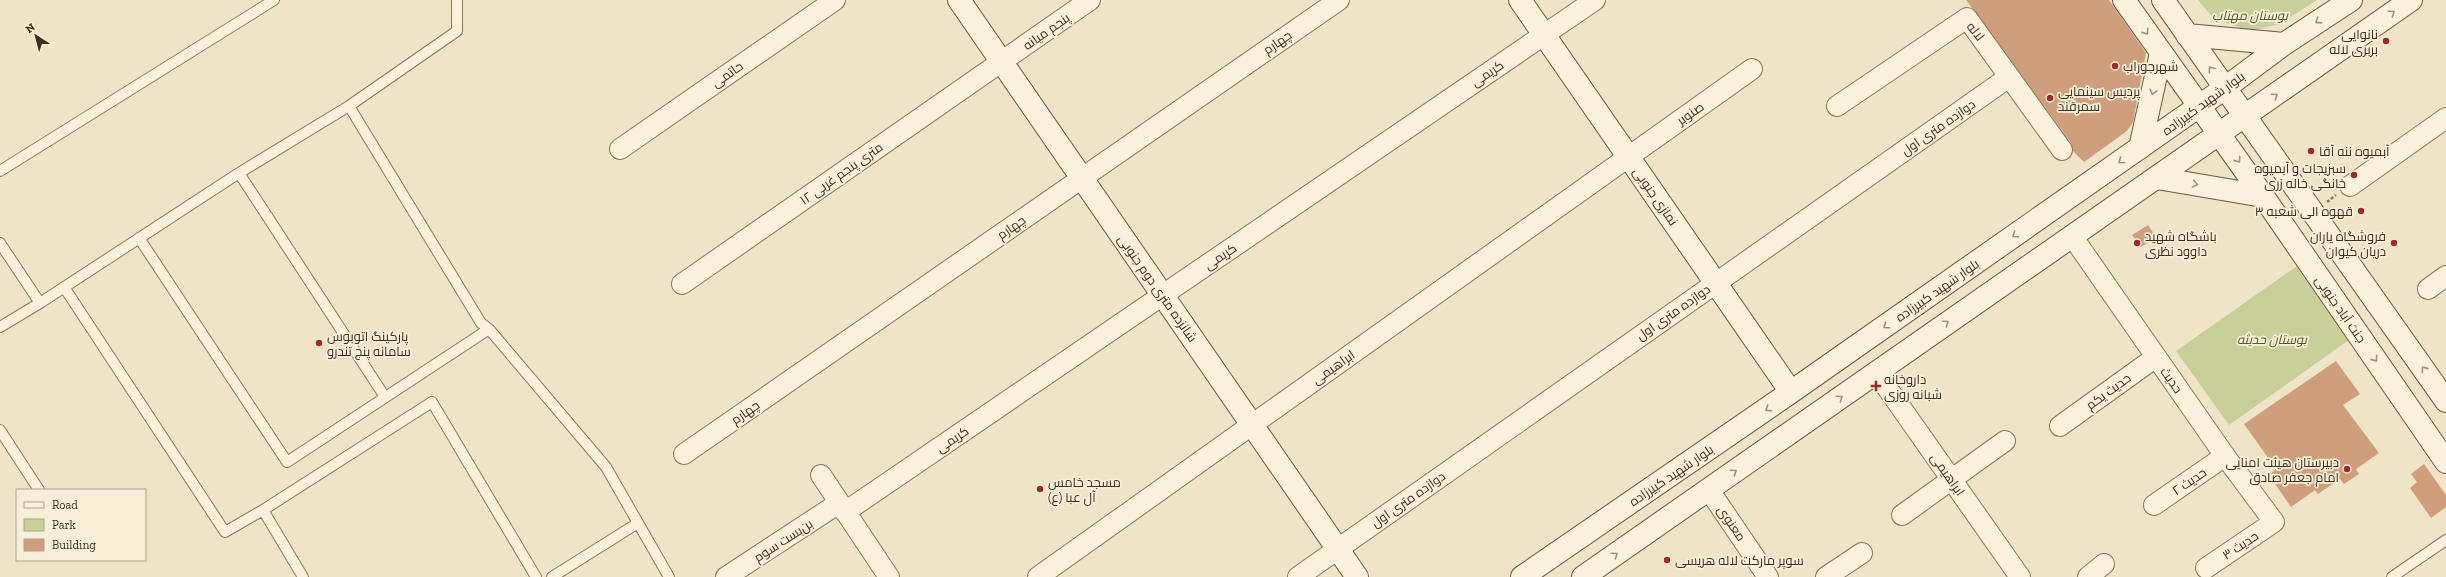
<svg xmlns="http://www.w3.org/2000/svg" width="2446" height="577" font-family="'Zilla Slab',Cairo,serif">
	<rect width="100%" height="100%" fill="#f0e4c8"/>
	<path fill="#c9cf9b" d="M2198,0H2317L2280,24L2250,31L2214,19Z
		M2297,266L2349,340L2229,425L2176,351Z"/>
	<path fill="#cf9f7d" d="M1966,0H2109L2146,53L2133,122L2127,131L2084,162L2073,151L2071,143Z
		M2148,225L2156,237L2141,247L2132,235Z
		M2336,361L2360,394L2343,405L2379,453L2356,469L2359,474L2344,484L2340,479L2318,494L2315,490L2291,507L2269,475L2276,469L2244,424Z
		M2424,464L2446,495V507L2431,518L2410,488L2417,482L2411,474Z"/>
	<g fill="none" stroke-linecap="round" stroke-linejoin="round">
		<defs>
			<path id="lane" d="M457,0V31L349,106L481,323L489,329L606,467L669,577
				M0,171L274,0
				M239,173L385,397
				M139,238L287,462L489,329
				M0,243L40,303L239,173L349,106
				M64,287L225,532L263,510
				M0,327L40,303
				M0,430L39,490
				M303,577L263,510L432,402L536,577
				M552,577L638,523
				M2392,577L2446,540"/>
			<path id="street" d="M1837,106L1967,18L2062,150
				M620,149L835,0
				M2350,186L2446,118
				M2072,236L2225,456L2274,522L2206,568
				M682,284L1090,0
				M2428,289L2446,276
				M1876,372L2020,577
				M2060,426L2156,357
				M684,454L1339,0
				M821,475L889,577
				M1709,490L1768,577
				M2154,505L2225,456
				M845,512L1595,0
				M1902,515L2005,441
				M726,577L839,503
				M1038,577L1752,69
				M1298,577L2009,77
				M1826,577L1862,553
				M2088,577L2104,564"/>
			<path id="secondary" d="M959,0L1357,577
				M1520,0L1791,392
				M2124,0L2263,196L2446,462
				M2163,0L2446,401
				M2187,35L2284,44
				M2140,148L2161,53
				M2157,178L2263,196
				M1522,577L1791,392L2225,88L2284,44L2351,0
				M1583,577L2411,0"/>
		</defs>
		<use href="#lane" stroke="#8d765c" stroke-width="12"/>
		<use href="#street" stroke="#8d765c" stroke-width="22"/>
		<use href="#secondary" stroke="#6f573f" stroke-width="24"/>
		<path stroke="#8d765c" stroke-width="2.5" stroke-dasharray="3 2" stroke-linecap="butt" d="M2327,202L2336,195"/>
		<use href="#lane" stroke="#faf1dc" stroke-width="10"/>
		<use href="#street" stroke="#faf1dc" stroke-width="20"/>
		<use href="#secondary" stroke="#faf1dc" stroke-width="22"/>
	</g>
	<defs><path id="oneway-chevron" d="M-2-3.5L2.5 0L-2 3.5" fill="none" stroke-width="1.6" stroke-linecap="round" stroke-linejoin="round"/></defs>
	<g stroke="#9c907e">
		<use href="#oneway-chevron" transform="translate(2392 13) rotate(-35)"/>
		<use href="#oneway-chevron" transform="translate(2318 21) rotate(147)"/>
		<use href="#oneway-chevron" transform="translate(2146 32) rotate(55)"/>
		<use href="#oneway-chevron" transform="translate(2211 69) rotate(-126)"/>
		<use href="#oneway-chevron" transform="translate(2153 92) rotate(103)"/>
		<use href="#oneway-chevron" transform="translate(2275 96) rotate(-35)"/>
		<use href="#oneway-chevron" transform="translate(2238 160) rotate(55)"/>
		<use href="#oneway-chevron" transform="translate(2121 161) rotate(145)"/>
		<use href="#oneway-chevron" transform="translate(2195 184) rotate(10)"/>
		<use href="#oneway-chevron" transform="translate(2015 235) rotate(145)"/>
		<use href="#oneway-chevron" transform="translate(1946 323) rotate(-35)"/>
		<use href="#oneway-chevron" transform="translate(1886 326) rotate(145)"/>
		<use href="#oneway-chevron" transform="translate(2375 359) rotate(55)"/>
		<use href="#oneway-chevron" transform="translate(2424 369) rotate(-125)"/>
		<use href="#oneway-chevron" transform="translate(1840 398) rotate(-35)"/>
		<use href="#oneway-chevron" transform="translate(1768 409) rotate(146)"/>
		<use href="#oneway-chevron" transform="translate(1734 472) rotate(-35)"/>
		<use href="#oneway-chevron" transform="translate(1615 555) rotate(-35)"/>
	</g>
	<g fill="#9e2a2b" stroke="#f7eed8" stroke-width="1.5">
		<circle cx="2386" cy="41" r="4"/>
		<circle cx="2115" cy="66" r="4"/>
		<circle cx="2050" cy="98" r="4"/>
		<circle cx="2311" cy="151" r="4"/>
		<circle cx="2354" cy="175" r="4"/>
		<circle cx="2361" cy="211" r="4"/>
		<circle cx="2137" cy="243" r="4"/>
		<circle cx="2394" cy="243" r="4"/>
		<circle cx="319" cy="343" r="4"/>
		<path d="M1874 380h4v4h4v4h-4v4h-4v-4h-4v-4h4z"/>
		<circle cx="2347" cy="469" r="4"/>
		<circle cx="1040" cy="489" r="4"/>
		<circle cx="1667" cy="560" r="4"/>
	</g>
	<g text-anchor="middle" stroke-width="3.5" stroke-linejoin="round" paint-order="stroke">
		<g font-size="13" font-style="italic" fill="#4d5a26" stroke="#f7eed8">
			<text x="2250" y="20">بوستان مهتاب</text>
			<text x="2272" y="344">بوستان حدیثه</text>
		</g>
		<g font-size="13" fill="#3d2e20" stroke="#f7eed8">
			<text transform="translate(1046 31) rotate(-35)" y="5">پنجم میانه</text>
			<text transform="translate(1976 31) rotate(52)" y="5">لاله</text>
			<text transform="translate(1277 42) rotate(-35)" y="5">چهارم</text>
			<text transform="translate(1487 73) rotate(-34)" y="5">کریمی</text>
			<text transform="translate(727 74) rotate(-35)" y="5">حاتمی</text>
			<text transform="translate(2203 103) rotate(-36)" y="5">بلوار شهید کبیرزاده</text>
			<text transform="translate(1690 113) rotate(-35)" y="5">صنوبر</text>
			<text transform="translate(1938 127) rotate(-35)" y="5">دوازده متری اول</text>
			<text transform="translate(841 173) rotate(-35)" y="5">۱۲ متری پنجم غربی</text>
			<text transform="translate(1656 196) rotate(55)" y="5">نمازی جنوبی</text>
			<text transform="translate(1011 227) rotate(-35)" y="5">چهارم</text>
			<text transform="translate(1220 256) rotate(-34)" y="5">کریمی</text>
			<text transform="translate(1158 288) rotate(55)" y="5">شانزده متری دوم جنوبی</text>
			<text transform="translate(1937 290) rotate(-35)" y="5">بلوار شهید کبیرزاده</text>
			<text transform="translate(2341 309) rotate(55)" y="5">جنت آباد جنوبی</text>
			<text transform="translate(1673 312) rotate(-35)" y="5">دوازده متری اول</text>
			<text transform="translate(1333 367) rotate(-35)" y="5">ابراهیمی</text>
			<text transform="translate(2172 380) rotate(55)" y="5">حدیث</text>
			<text transform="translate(2108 391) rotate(-36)" y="5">حدیث یکم</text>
			<text transform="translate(745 412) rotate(-35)" y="5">چهارم</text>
			<text transform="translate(952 439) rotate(-34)" y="5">کریمی</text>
			<text transform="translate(1948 474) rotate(55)" y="5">ابراهیمی</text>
			<text transform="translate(1671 475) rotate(-34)" y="5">بلوار شهید کبیرزاده</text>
			<text transform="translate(2189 481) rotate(-34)" y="5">حدیث ۲</text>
			<text transform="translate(1408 499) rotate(-35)" y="5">دوازده متری اول</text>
			<text transform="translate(1732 523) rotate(56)" y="5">معنوی</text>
			<text transform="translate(783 540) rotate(-33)" y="5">بن‌بست سوم</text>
			<text transform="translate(2240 545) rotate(-34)" y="5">حدیث ۳</text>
		</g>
		<g font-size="13" fill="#3d2e20" stroke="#f7eed8" text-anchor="start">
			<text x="2378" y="39" text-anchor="end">نانوایی<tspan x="2378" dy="15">بربری لاله</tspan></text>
			<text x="2123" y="71">شهرجوراب</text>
			<text x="2058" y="96">پردیس سینمایی<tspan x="2058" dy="15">سمرقند</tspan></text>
			<text x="2319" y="156">آبمیوه ننه آقا</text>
			<text x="2346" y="173" text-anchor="end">سبزیجات و آبمیوه<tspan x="2346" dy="15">خانگی خاله زری</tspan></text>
			<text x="2353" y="216" text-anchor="end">قهوه الی شعبه ۳</text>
			<text x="2145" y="241">باشگاه شهید<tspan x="2145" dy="15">داوود نظری</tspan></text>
			<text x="2386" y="241" text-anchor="end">فروشگاه یاران<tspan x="2386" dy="15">دریان کیوان</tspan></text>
			<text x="327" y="341">پارکینگ اتوبوس<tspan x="327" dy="15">سامانه پنج تندرو</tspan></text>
			<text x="1884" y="384">داروخانه<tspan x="1884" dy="15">شبانه روزی</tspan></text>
			<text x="2339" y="467" text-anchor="end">دبیرستان هیئت امنایی<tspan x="2339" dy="15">امام جعفر صادق</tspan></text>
			<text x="1048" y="487">مسجد خامس<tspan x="1048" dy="15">آل عبا (ع)</tspan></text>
			<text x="1675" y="565">سوپر مارکت لاله هریسی</text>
		</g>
	</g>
	<rect x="16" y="489" width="130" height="72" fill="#f7eed8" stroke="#ada18e"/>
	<rect x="24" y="502" width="20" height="6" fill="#faf1dc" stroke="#ada18e"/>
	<text x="52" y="509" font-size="12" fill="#3d2e20">Road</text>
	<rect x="24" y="519" width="20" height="12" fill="#c9cf9b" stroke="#ada18e"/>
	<text x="52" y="529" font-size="12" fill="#3d2e20">Park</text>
	<rect x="24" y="539" width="20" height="12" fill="#cf9f7d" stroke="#ada18e"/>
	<text x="52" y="549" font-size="12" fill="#3d2e20">Building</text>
	<g transform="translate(36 36) rotate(324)" stroke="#f7eed8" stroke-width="3" paint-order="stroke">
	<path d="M0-3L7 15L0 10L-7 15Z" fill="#3d2e20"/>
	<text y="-6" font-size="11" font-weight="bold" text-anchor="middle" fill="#3d2e20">N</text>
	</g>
</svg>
